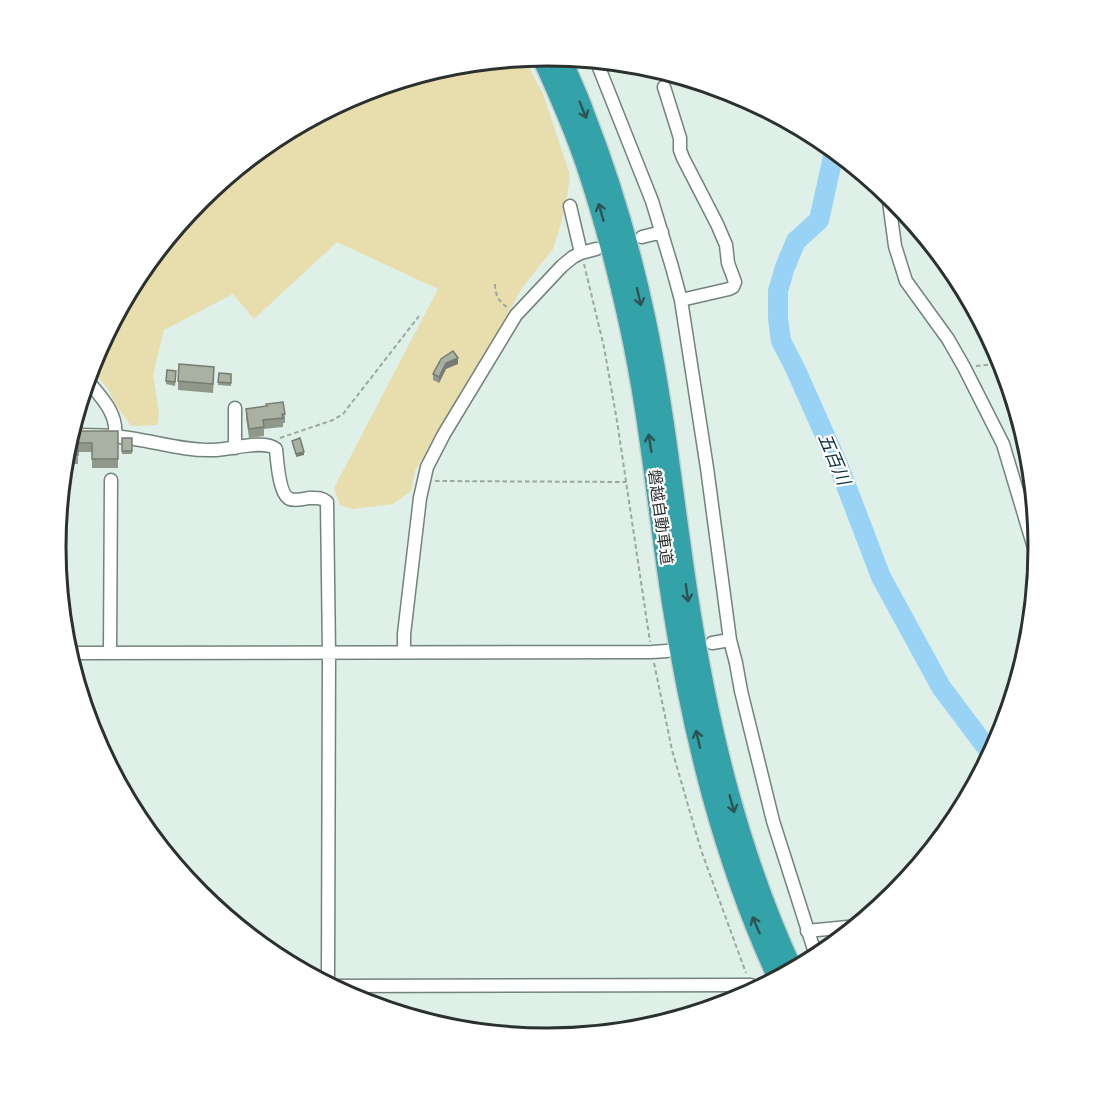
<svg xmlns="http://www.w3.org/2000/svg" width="1095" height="1095" font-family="Commissioner,'Noto Sans JP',sans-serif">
	<rect width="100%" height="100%" fill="#def0e7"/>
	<path fill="#e8ddad" d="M524,58L543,94L570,175L567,198L560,227L553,249L522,288L492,342L415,471L411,491L393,504L353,509L340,505L334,488L438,289L337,242L254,319L233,294L164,330L153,375L159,413L157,425L131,426L116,405L108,389L90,368L93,359L139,274L200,199L274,138L360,93L452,65Z"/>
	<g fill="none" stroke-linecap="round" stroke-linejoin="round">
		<path stroke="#98d3f6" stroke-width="20" d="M833,148V157L819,220L796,241L785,267L778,291V318L781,341L795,368L839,467L881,577L941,687L992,755"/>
		<defs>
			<path id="minor" d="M596,60L652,201L672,267L681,300L707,468L730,640L736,663L741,691L773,821L817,959
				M664,87L680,138V150L683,158L717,224L726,245L728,263L735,282L733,287L729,289L681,300
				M888,194L895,246L906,281L948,339L964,367L1003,444L1038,561
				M570,206L581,253
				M642,237L662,232
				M87,380C100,396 118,413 115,436
				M70,435C92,435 113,435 135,439C160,443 187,451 213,450C229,450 264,439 276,449C277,459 279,495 290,499C295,501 304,499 309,498C317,498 321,497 327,502L329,653L328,976L327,985
				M235,448V408
				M712,643L730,640
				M404,652V634L420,498L427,467L444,434L516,315L562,266L573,257L581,253L596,249
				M68,653L652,652L667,651
				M110,653L111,480
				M807,931L858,926
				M328,986L751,985"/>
			<path id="motorway" d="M542,56C559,94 576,132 589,172C605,221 618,271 629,321C650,414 658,511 673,606C693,734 724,861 779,979
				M560,57C568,76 577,94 584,114C610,180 630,249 645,319C665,414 674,511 689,606C709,732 739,856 793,972"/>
		</defs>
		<use href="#minor" stroke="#72837b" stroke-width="15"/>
		<use href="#motorway" stroke="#cccecd" stroke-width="24"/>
		<path stroke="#9aa8a1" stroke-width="2" stroke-dasharray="4.5 3" stroke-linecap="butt" d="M584,264L604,347L617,421L650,642
			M495,284C495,296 499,301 508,308
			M976,366L1003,363
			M280,438L333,420L343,414L419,316
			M435,481L626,482
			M654,663L672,750L701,850L746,973"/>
		<use href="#minor" stroke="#fff" stroke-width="12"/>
		<use href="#motorway" stroke="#34a3a9" stroke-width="21"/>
	</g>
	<path fill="#90988b" d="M458,364L446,369L439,383L433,380V374Z
		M167,370L176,371L175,386L166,384Z
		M219,373L231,374V386L218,385Z
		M214,376L213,393L178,390V381Z
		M246,409L285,414V423H283V427L264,429V436L249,438L246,418Z
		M118,431V468H92V452H78V464H64L65,451L79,436Z
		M122,438H132V454H122Z"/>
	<path fill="#767c71" d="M458,358V364L446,369L439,383V377L446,363Z
		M304,452V455L296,457V454Z"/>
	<path fill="#a8b1a2" stroke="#767c71" stroke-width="1.5" d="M453,351L458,358L446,363L439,377L433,374L441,359Z
		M179,364L214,367L213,384L178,381Z
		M167,370L176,371L175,382L166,381Z
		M219,373L231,374V383L218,382Z
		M283,402L285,414H282L283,418L263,420L264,427L249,429L246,409L267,406L266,404Z
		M79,431H118V459H92V443H78V455H65L70,436H79Z
		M122,438H132V451H122Z
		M300,438L304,452L296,454L292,441Z"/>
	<defs><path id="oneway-shaft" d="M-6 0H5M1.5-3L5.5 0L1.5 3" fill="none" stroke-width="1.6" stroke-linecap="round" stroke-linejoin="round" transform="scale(1.5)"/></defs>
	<g stroke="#2d5353">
		<use href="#oneway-shaft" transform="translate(583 110) rotate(68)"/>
		<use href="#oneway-shaft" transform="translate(601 212) rotate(-106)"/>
		<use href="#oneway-shaft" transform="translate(639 297) rotate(77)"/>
		<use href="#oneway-shaft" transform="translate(650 443) rotate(-99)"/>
		<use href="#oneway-shaft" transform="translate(687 593) rotate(82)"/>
		<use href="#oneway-shaft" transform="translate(698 739) rotate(-103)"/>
		<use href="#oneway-shaft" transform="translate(732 804) rotate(74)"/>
		<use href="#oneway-shaft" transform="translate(756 925) rotate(-113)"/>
	</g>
	<g text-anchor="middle" stroke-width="4.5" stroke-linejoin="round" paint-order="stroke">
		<g font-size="16" fill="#2a312e" stroke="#fff">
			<text transform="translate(661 517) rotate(82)" y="6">磐越自動車道</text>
		</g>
		<g font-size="18" font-style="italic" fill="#103244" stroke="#fff">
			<text transform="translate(834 459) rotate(67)" y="6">五百川</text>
		</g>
	</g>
	<path d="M0 0H1095V1095H0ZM66 547a481 481 0 1 1 962 0a481 481 0 1 1-962 0Z" fill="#fff" fill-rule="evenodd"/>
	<path fill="none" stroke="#2a312e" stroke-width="3" d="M66 547a481 481 0 1 1 962 0a481 481 0 1 1-962 0Z"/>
</svg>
